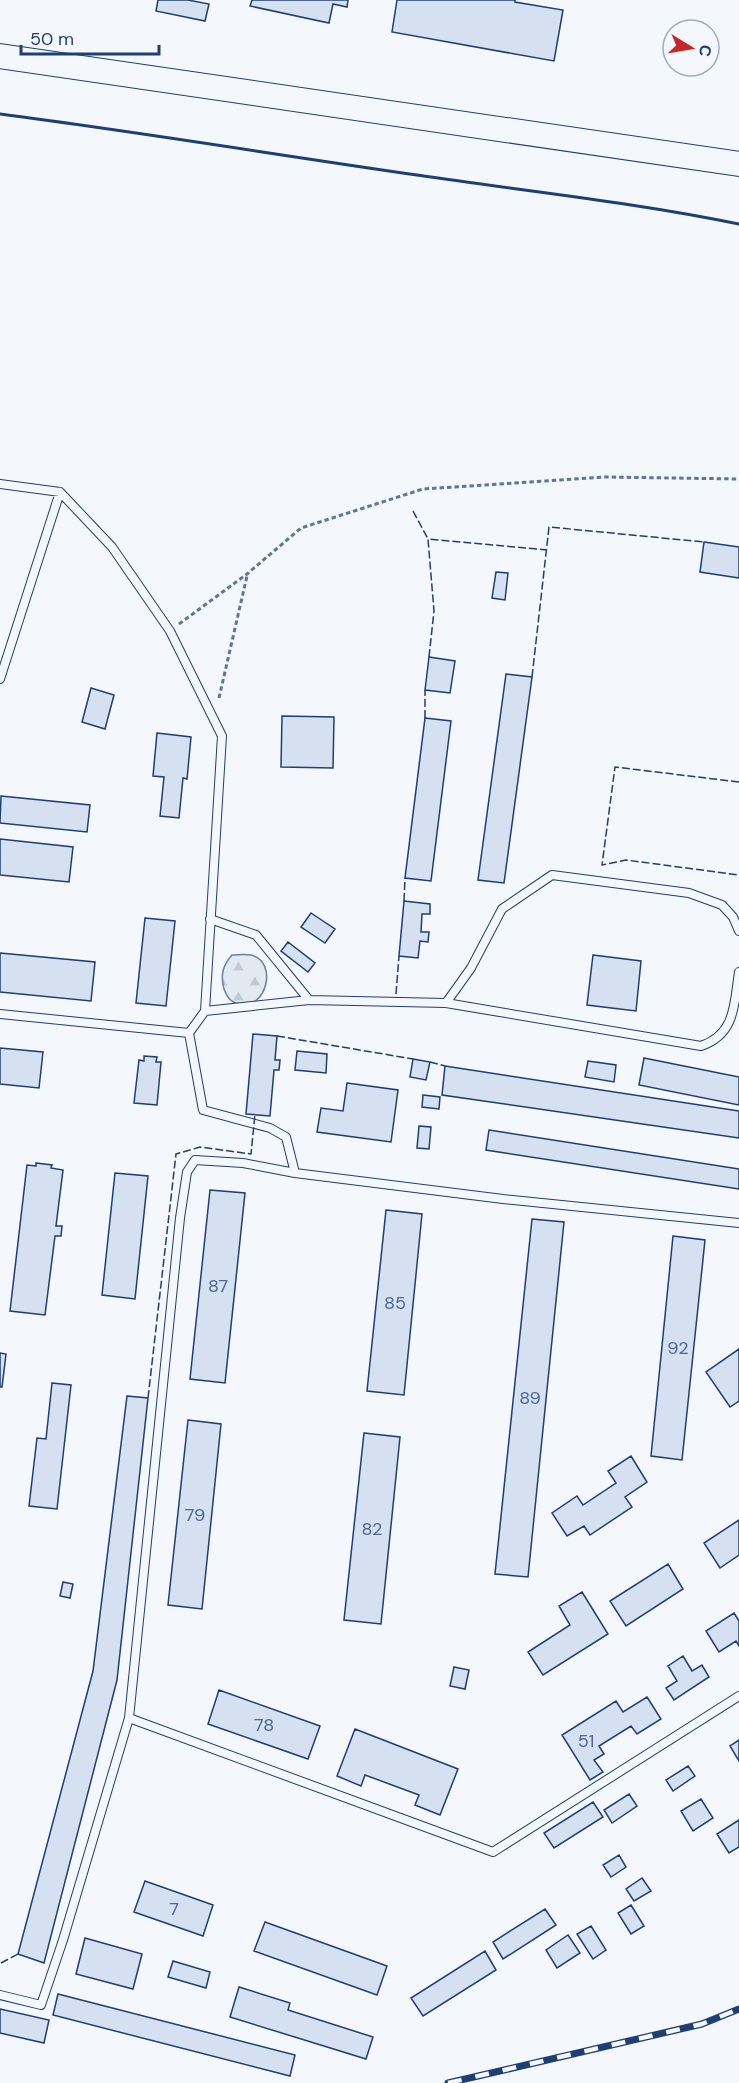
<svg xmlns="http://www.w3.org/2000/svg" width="739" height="2083" font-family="'DM Sans',sans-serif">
	<defs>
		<pattern id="forest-firs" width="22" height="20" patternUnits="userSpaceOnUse" patternTransform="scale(1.5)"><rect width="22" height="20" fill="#e3e9f0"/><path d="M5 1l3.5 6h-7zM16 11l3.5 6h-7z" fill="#c2c9d1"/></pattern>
	</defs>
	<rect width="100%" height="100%" fill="#f4f7fb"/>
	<path fill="url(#forest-firs)" stroke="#687fa3" stroke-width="1.5" d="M232,955C238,955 245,954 251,955C279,962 266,1011 239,1004C230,1002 227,997 224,989C220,975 223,965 232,955Z"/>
	<path fill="#d5e0f0" stroke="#1d3f73" stroke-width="1.5" d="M158,0H188L209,4L205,21L156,11Z
		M252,0H348L347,7L333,4L329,23L250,6Z
		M397,0H515V2L563,10L554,61L392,32Z
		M704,542L739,547V578L700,572Z
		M496,572L508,573L505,600L492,598Z
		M429,657L455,661L450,693L425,690Z
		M506,674L532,677L504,883L478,880Z
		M91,688L114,695L105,729L82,722Z
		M282,716L334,717L333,768L281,767Z
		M425,718L451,721L431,881L405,878Z
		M157,733L191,737L187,779L183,778L179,818L160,816L164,777L153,776Z
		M1,796L90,805L87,832L0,823Z
		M0,839L73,847L69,882L0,875Z
		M404,901L430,904V914H422L421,932H429L428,942L420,941L418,958L399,956Z
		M311,913L335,929L325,943L301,927Z
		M145,918L175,921L166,1006L136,1003Z
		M288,942L315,963L308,972L281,951Z
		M0,953L95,962L91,1001L0,992Z
		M593,955L641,961L636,1011L587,1005Z
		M253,1034L277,1036L275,1060H280L279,1070H274L270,1116L246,1114Z
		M0,1048L43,1052L39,1088L0,1084Z
		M297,1051L327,1054L326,1073L295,1070Z
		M144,1056L157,1057L156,1062H161L157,1105L134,1103L139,1060L144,1061Z
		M644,1058L739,1077V1105L639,1085Z
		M413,1059L430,1062L426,1080L410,1077Z
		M588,1061L616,1065L614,1082L585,1077Z
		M445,1066L739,1111V1138L442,1095Z
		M347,1083L398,1090L391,1142L317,1132L321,1108L343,1111Z
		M423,1095L440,1097L439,1109L422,1107Z
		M419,1126L431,1127L429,1149L417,1148Z
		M489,1130L739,1169V1189L486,1150Z
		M36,1163L52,1165L51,1168L63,1170L56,1226H62L61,1236H55L45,1315L10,1311L27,1165L36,1166Z
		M115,1173L148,1176L135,1299L102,1295Z
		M210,1190L245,1193L225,1383L190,1379Z
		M386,1210L422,1214L404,1395L367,1391Z
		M532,1219L564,1222L528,1577L495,1574Z
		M673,1236L705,1240L682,1460L651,1456Z
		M739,1349V1401L730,1407L706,1372Z
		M0,1353L6,1354L2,1387H0Z
		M52,1383L71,1385L57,1509L29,1506L37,1438L46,1439Z
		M127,1396L148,1398L117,1680L44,1963L18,1954L93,1671Z
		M188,1420L221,1424L202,1609L168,1605Z
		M364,1433L400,1437L381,1624L344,1620Z
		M631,1456L647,1482L625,1497L632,1507L590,1535L584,1526L567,1536L552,1513L577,1496L583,1505L616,1483L608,1471Z
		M739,1520V1555L720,1568L704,1543Z
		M668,1564L683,1589L626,1626L610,1601Z
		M63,1582L73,1584L70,1598L60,1596Z
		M582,1592L608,1634L543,1675L528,1652L570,1625L559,1606Z
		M734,1613L739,1621V1646L736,1641L719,1652L706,1631Z
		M683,1656L692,1671L702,1665L709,1677L674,1700L666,1688L677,1681L668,1666Z
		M454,1667L469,1670L465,1689L450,1686Z
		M219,1690L320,1726L308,1759L208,1724Z
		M647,1697L661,1719L637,1734L631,1726L599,1746L604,1754L594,1760L603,1772L590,1780L562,1735L616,1701L623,1712Z
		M355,1729L458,1769L440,1815L415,1805L419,1795L365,1775L361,1786L337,1776Z
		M739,1740V1761L730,1746Z
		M688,1766L695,1776L673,1791L666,1780Z
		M629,1794L637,1806L612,1823L604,1810Z
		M701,1799L713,1818L693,1831L681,1811Z
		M593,1802L603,1817L554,1848L544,1833Z
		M739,1820V1847L729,1853L717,1834Z
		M619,1855L626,1867L611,1877L603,1865Z
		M642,1878L651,1891L634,1901L626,1889Z
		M145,1881L213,1905L203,1936L134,1912Z
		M631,1905L644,1926L631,1934L618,1913Z
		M545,1909L556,1925L503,1959L493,1942Z
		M265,1922L387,1966L377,1995L254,1951Z
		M591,1926L606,1950L593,1959L577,1934Z
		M568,1935L580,1953L557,1968L546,1950Z
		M85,1938L142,1954L133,1989L76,1974Z
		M485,1951L496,1970L423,2016L411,1998Z
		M173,1961L210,1972L206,1988L168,1977Z
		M239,1987L290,2003L288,2010L373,2037L366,2059L230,2017Z
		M58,1994L295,2055L290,2076L53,2015Z
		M0,2009L49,2020L44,2043L0,2033Z"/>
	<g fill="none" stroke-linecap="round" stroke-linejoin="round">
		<defs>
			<path id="service" d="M0,484L60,492L0,679
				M60,492L112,547L170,631L222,736L205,1011L189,1033
				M210,919L256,935L309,1000
				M446,1003L471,968L502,909L552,875L689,893L722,905L733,917L739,931
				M205,1011L309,1000L446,1003L701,1046C736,1034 734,1004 739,972
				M0,1014L189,1033L203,1110L270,1128L286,1137L295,1173
				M129,1718L493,1852L739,1696
				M0,1995L41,2005L63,1940L129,1718L180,1218L187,1172L195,1160L243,1163L295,1173L503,1199L739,1223"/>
			<path id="secondary" d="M0,56L739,164"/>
		</defs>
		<use href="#service" stroke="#1d3f73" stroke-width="10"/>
		<use href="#secondary" stroke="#1d3f73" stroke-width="26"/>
		<path stroke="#5e769c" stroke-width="3" stroke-dasharray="4.5 3" stroke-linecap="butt" d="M179,624L247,574L301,528L423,489L606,477L739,479
			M219,698L247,576"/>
		<use href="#service" stroke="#f4f7fb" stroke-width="8"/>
		<use href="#secondary" stroke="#f4f7fb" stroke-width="24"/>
		<defs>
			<path id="rail" d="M448,2083L702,2024L739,2009"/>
		</defs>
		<use href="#rail" stroke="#1d3f73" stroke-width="7"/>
		<use href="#rail" stroke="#f4f7fb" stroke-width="4.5" stroke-dasharray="14" stroke-linecap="butt"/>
		<path stroke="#1d3f73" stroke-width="1.5" stroke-dasharray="8 3" stroke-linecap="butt" d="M413,511L428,539
			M429,657L434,611L428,539L547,550
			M532,677L549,527L704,542
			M425,718V690
			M739,782L615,767L602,865L626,860L739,875
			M404,901L405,878
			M396,994L399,956
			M277,1036L413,1059
			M430,1062L445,1066
			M148,1398L176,1154L200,1147L251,1154L255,1114
			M1,1963L18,1954"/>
		<path stroke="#1d3f73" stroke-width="3" d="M0,114C139,132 278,155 417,175C524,191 633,202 739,224"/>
	</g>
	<g text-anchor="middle" stroke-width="4.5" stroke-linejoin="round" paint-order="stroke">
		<g font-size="18" fill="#4b6792">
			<text x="218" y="1292">87</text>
			<text x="395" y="1309">85</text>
			<text x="678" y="1354">92</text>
			<text x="530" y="1404">89</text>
			<text x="195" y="1521">79</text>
			<text x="372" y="1535">82</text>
			<text x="264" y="1731">78</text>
			<text x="586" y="1747">51</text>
			<text x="174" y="1915">7</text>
		</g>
	</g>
	<g transform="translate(691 48) rotate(101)"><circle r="28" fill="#f4f7fb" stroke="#9eadc5" stroke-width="1.5"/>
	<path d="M0-4.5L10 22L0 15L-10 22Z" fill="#c62828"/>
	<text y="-9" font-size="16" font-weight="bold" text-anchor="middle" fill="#1d3f73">С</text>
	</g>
	<path d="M21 45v9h138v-9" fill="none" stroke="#1d3f73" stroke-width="3"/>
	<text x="30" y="45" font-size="18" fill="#1d3f73" stroke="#f4f7fb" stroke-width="4.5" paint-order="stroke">50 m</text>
</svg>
